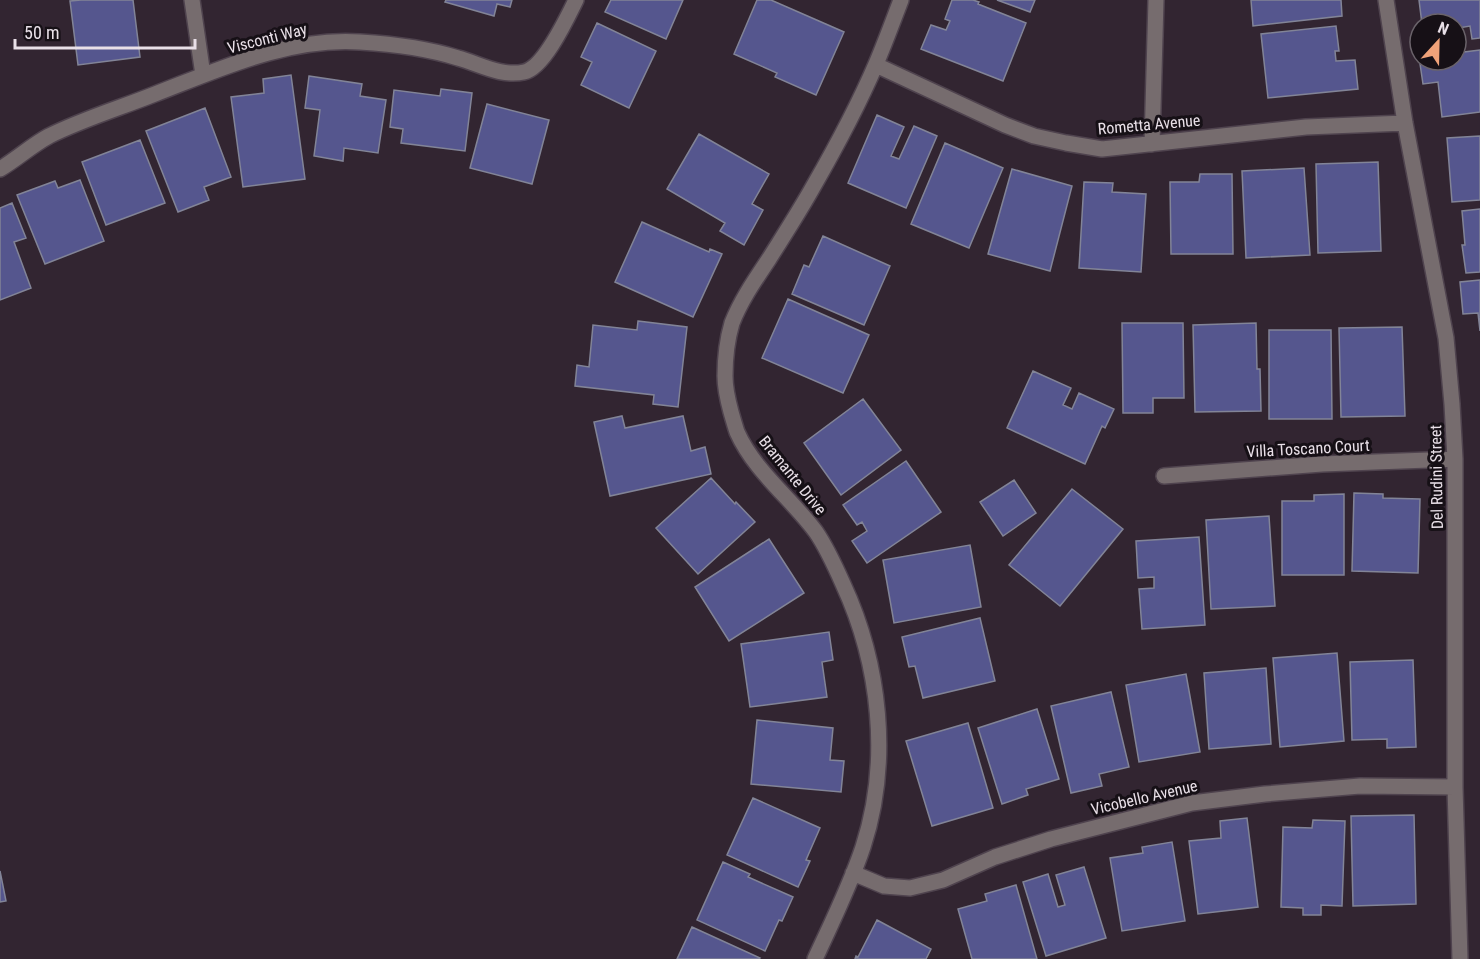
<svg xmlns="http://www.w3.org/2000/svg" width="1480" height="959" font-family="'Roboto Condensed',sans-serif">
	<rect width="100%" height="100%" fill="#322531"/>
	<path fill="#55568e" stroke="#828497" stroke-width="1.5" d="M81,0H133L140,57L78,65L70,1Z
		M446,0H512L510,7L497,4L494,16L445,2Z
		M611,0H683L666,39L605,12Z
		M757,0H771L844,32L816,95L775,77L777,73L734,54Z
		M952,0H973L979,2L978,4L1026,23L1003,81L921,49L931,25L946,30L950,21L945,19Z
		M997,0H1035L1030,12Z
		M1251,0H1341L1342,16L1253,26Z
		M1419,0H1480V38L1472,39L1470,26L1458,28L1459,34L1456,35V24H1422Z
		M597,23L656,51L629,108L581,85L592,62L581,57Z
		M1336,26L1339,51H1335L1336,61L1355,60L1358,89L1268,98L1261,34Z
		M1480,50V112L1442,117L1438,82L1423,84L1419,57L1420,60H1456V53Z
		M291,75L305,179L243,187L231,97L264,93L263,79Z
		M309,76L362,84L360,96L386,100L378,153L344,148L343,161L314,156L320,110L305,108Z
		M441,89L472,93L465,151L401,143L403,129L390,127L394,90L440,96Z
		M487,104L549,120L532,184L470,168Z
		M205,108L231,177L204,187L209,200L178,212L146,131Z
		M877,115L904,127L891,156L899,159L914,126L937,136L906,208L848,183Z
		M699,134L769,174L752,204L763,210L744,245L720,231L725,223L667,189Z
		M1480,136V200L1452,202L1447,138Z
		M140,140L165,203L106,225L82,162Z
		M945,143L1003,168L969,248L911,224Z
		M1378,162L1381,251L1318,253L1316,164Z
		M1304,168L1310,255L1246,258L1242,171Z
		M1012,169L1072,186L1050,271L988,254Z
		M1200,174H1232L1233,254H1171L1170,182H1199Z
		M80,180L104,241L45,264L17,195L55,181L58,188Z
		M1084,182L1113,183L1112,192L1146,194L1141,272L1079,268Z
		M12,203L26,238L14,242L31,288L0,300V208Z
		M1480,209V272L1466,273L1462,245H1465L1462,211Z
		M642,222L709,252L710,249L722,254L693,317L615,282Z
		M823,236L890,266L864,325L792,294L804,265L809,267Z
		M1480,280V331L1478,313L1463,314L1460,282Z
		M788,299L869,335L843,393L762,358Z
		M638,321L687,327L678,407L653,404L654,395L575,386L577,365L589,367L593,325L637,330Z
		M1122,323H1183L1184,398H1153V413H1123Z
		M1256,323L1257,369H1260L1261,411L1195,412L1193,325Z
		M1402,327L1405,416L1341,417L1339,328Z
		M1269,330H1331L1332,419H1269Z
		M1033,371L1071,388L1063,405L1072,409L1079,393L1114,409L1105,428L1102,426L1085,464L1007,428Z
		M863,399L901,450L841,495L804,443Z
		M622,416L625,428L683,416L691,451L705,447L711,474L610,496L594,422Z
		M906,461L941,512L867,563L852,541L867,531L862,522L857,525L843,505Z
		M711,478L735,504L736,502L755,522L698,574L656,528Z
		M1014,480L1036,513L1003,536L980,502Z
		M1072,489L1123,529L1060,606L1009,565Z
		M1354,493L1383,494V498L1420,499L1418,573L1352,571Z
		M1344,494V575H1282V501H1314V495Z
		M1269,516L1275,606L1211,609L1206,520Z
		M1199,537L1205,625L1142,629L1139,589L1154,588V577L1138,578L1136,541Z
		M769,539L804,593L729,641L695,587Z
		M970,545L981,607L894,623L883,560Z
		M980,618L995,681L923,698L915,666L909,667L902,637Z
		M829,632L833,660L822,662L827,697L750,707L741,644Z
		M1337,653L1344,741L1280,747L1273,658Z
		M1413,660L1416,747L1387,748V739L1352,740L1350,662Z
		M1266,668L1271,744L1209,749L1204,673Z
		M1186,674L1200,752L1139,762L1126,685Z
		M1111,692L1129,767L1099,774L1102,786L1071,793L1051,706Z
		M1037,709L1059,779L1026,789L1028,795L1002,804L978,728Z
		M757,720L833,728L830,760L844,761L841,792L751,784Z
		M968,723L993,808L932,826L906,741Z
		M753,798L820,828L806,860L810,861L798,887L727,855Z
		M1414,815L1416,904L1353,906L1351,816Z
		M1247,818L1258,907L1198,914L1189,841L1221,838L1220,821Z
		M1313,820L1345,821L1342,906L1321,905V915H1303V908L1281,907L1283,827L1312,828Z
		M1172,842L1185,921L1122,931L1110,858L1143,853L1142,847Z
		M723,862L750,874L748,877L793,897L782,921L779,920L765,951L697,920Z
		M1084,867L1106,938L1046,956L1023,882L1048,874L1058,907L1065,905L1056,875Z
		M0,871L6,901L0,902Z
		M1016,885L1037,959H972L958,909L987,901L985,894Z
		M877,920L931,949L926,959H855L856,956L858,957Z
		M692,927L760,958L759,959H677Z"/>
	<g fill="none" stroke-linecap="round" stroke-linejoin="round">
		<defs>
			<path id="minor" d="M192,0L203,75
				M1386,0L1405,123L1446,338L1452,404L1455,459V787L1460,959
				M876,65L1005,125L1034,136L1066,143L1102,149L1306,127L1405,123
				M1152,144L1156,0
				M0,169C17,159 32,145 49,136C83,119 120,108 155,94C220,69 289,37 360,42C394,44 426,48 458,58C480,64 501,77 524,72C544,68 567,18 576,0
				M1164,476L1322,464L1455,459
				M853,873L884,886L910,888L943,880L995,857L1051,839L1192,803L1265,794L1360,786L1455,787
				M815,959C832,922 850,886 863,847C891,761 880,664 843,584C835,566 827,548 816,532C791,498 755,472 737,432C735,426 733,419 731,412C728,401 725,388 725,376C725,358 727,340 732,323C741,300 755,280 769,259C784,235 799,212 813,187C836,147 858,106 876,64C885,43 893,21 901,0"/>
		</defs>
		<use href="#minor" stroke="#4f434e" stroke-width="18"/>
		<use href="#minor" stroke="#766c6e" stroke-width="15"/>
	</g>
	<g text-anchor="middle" stroke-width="6" stroke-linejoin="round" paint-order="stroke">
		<g font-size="16" fill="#e9e0e8" stroke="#161016">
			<text transform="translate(267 38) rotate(-14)" y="6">Visconti Way</text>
			<text transform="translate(1149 124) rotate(-5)" y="6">Rometta Avenue</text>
			<text transform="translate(1308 448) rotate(-3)" y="6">Villa Toscano Court</text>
			<text transform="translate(793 475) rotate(51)" y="6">Bramante Drive</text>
			<text transform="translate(1436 477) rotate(-91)" y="6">Del Rudini Street</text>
			<text transform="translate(1144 797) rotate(-13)" y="6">Vicobello Avenue</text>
		</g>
	</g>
	<g transform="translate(1438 42) rotate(22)"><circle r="28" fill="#161016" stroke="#6a636a" stroke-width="1.5"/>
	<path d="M0-4.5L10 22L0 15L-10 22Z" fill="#f0a279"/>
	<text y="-9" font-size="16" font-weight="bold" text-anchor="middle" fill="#e9e0e8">N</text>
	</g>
	<path d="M15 39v9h180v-9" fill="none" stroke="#e9e0e8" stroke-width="3"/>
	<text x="24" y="39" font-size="18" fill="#e9e0e8" stroke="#161016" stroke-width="4.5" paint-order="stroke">50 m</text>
</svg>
